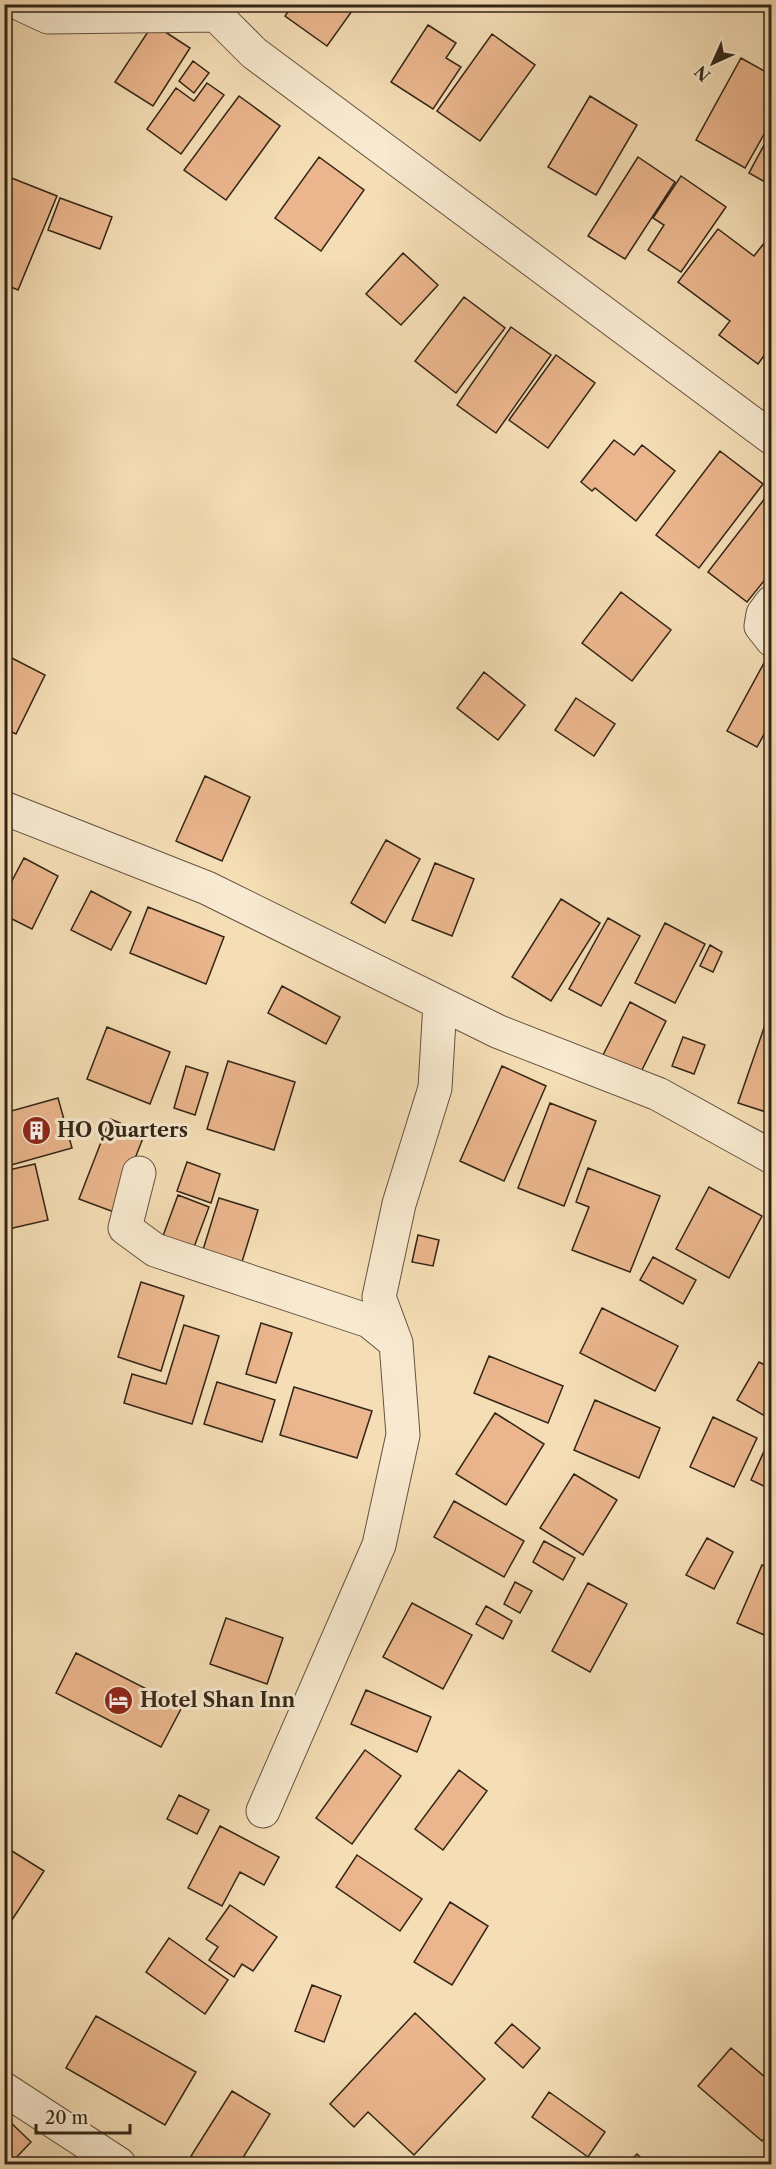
<svg xmlns="http://www.w3.org/2000/svg" width="776" height="2169" font-family="'Libre Caslon Text',serif">
	<rect width="100%" height="100%" fill="#f5deb6"/>
	<filter id="stains"><feTurbulence type="fractalNoise" baseFrequency=".00333" numOctaves="4"/><feColorMatrix values="0 0 0 0 .2 0 0 0 0 .09 0 0 0 0 .02 0 0 0 .5 -.17"/></filter>
	<radialGradient id="worn" r=".72"><stop offset=".6" stop-color="#630" stop-opacity="0"/><stop offset="1" stop-color="#630" stop-opacity=".3"/></radialGradient>
	<path fill="#ebb68d" stroke="#332517" stroke-width="1.5" d="M293,4H357L327,46L285,16Z
		M153,24L190,48L153,106L115,82Z
		M428,25L456,43L446,58L461,67L433,109L391,82Z
		M492,34L535,65L480,141L437,111Z
		M741,58L766,72L772,61V120L745,168L696,140Z
		M193,61L209,73L194,93L179,81Z
		M207,83L224,95L181,154L147,129L176,88L194,101Z
		M239,96L280,126L226,200L184,170Z
		M590,96L637,125L596,195L548,167Z
		M771,132H772V186L749,173Z
		M319,157L364,190L321,251L275,218Z
		M638,157L675,182L625,259L588,236Z
		M4,175L57,196L18,290L4,284Z
		M681,176L726,207L681,272L648,250L664,225L653,218Z
		M60,198L112,217L100,249L48,230Z
		M718,229L754,256L772,233V345L758,364L719,335L730,321L678,282Z
		M403,253L438,285L401,325L366,294Z
		M464,297L505,328L456,393L415,361Z
		M511,327L551,355L496,433L457,405Z
		M556,355L595,383L548,448L509,420Z
		M614,440L634,455L642,445L675,471L636,521L595,488L592,491L581,482Z
		M720,451L763,484L699,568L656,535Z
		M769,493L772,495V571L747,602L708,572Z
		M621,592L671,630L632,681L582,643Z
		M4,654L45,675L16,734L4,728Z
		M764,663L772,667V720L757,747L727,731Z
		M484,672L525,705L498,740L457,708Z
		M576,698L615,724L594,756L555,730Z
		M205,776L250,797L222,861L176,841Z
		M386,840L420,859L385,923L351,903Z
		M24,858L58,876L32,929L4,915V896Z
		M435,863L474,879L452,936L412,920Z
		M91,891L131,912L111,950L71,930Z
		M561,899L600,923L551,1001L512,977Z
		M148,907L224,937L206,984L130,953Z
		M608,918L640,936L601,1006L569,989Z
		M665,923L705,944L675,1003L635,983Z
		M710,945L722,952L713,972L700,966Z
		M282,986L340,1017L326,1044L268,1013Z
		M630,1002L666,1021L640,1074L603,1055Z
		M766,1022L772,1024V1114L738,1103Z
		M107,1027L170,1052L150,1104L87,1079Z
		M683,1037L705,1045L694,1074L672,1066Z
		M228,1061L295,1082L274,1150L207,1129Z
		M186,1066L208,1073L195,1115L174,1108Z
		M502,1066L546,1086L504,1181L460,1161Z
		M58,1098L72,1148L4,1167V1113Z
		M550,1103L596,1121L564,1206L518,1188Z
		M110,1119L145,1133L114,1212L79,1199Z
		M187,1162L220,1174L211,1203L177,1191Z
		M35,1164L48,1220L4,1230V1171Z
		M588,1168L660,1196L630,1272L572,1250L589,1207L576,1202Z
		M709,1187L762,1216L729,1278L676,1249Z
		M178,1195L209,1207L191,1255L160,1244Z
		M219,1198L258,1210L241,1265L202,1253Z
		M418,1235L439,1240L433,1266L412,1262Z
		M653,1257L696,1280L683,1304L640,1280Z
		M141,1282L184,1296L161,1371L118,1357Z
		M602,1308L678,1346L655,1391L580,1353Z
		M261,1323L292,1333L276,1383L246,1374Z
		M184,1325L219,1336L192,1424L124,1403L132,1374L166,1384Z
		M489,1356L563,1386L548,1423L474,1393Z
		M759,1362L772,1369V1420L737,1400Z
		M217,1382L275,1400L262,1442L204,1424Z
		M294,1387L372,1411L357,1458L280,1435Z
		M595,1400L660,1428L639,1478L574,1450Z
		M495,1413L544,1444L506,1505L456,1474Z
		M713,1417L757,1438L734,1487L690,1467Z
		M766,1447L772,1450V1490L751,1480Z
		M574,1474L617,1500L583,1555L540,1528Z
		M454,1501L524,1541L504,1577L434,1537Z
		M707,1538L733,1552L714,1589L686,1575Z
		M544,1541L575,1558L563,1580L533,1562Z
		M762,1565L772,1569V1631L769,1637L737,1623Z
		M515,1582L532,1591L520,1613L504,1604Z
		M588,1583L627,1604L590,1672L552,1651Z
		M412,1603L472,1635L443,1689L383,1657Z
		M486,1606L512,1621L503,1639L476,1624Z
		M226,1618L283,1638L267,1684L210,1664Z
		M76,1653L182,1707L161,1747L56,1693Z
		M366,1690L431,1717L417,1752L351,1724Z
		M365,1750L401,1776L352,1844L316,1818Z
		M459,1770L487,1791L443,1850L415,1829Z
		M179,1795L209,1810L197,1834L167,1819Z
		M220,1826L279,1857L264,1885L240,1872L222,1906L188,1888Z
		M4,1846L44,1871L4,1932Z
		M357,1855L422,1899L400,1931L336,1887Z
		M450,1902L488,1926L452,1985L414,1962Z
		M230,1905L277,1937L253,1971L242,1964L234,1977L209,1960L218,1947L206,1939Z
		M169,1938L228,1980L205,2014L146,1972Z
		M312,1985L341,1996L324,2042L295,2031Z
		M415,2013L485,2079L414,2155L368,2112L354,2127L330,2104Z
		M96,2016L196,2072L165,2125L66,2068Z
		M512,2024L540,2048L523,2068L495,2043Z
		M731,2048L772,2083V2130L762,2141L698,2086Z
		M232,2091L270,2114L239,2164H204L191,2156Z
		M549,2092L605,2132L588,2157L532,2117Z
		M7,2119L31,2142L10,2164H4V2122Z
		M637,2154L648,2164H627Z"/>
	<g fill="none" stroke-linecap="round" stroke-linejoin="round">
		<defs>
			<path id="minor" d="M20,4L48,17L216,15
				M216,4V15L254,53L772,438
				M772,602L763,614L761,626L772,640
				M4,808L207,888L499,1032L658,1094L772,1157
				M139,1173L125,1228L155,1250L369,1321L396,1343
				M263,1811L379,1545L403,1435L396,1343L379,1297L399,1204L435,1088L440,1003
				M4,2089L119,2164"/>
		</defs>
		<use href="#minor" stroke="#64533f" stroke-width="35"/>
		<use href="#minor" stroke="#f8ead0" stroke-width="33"/>
	</g>
	<defs>
		<symbol id="building-disc" viewBox="-11 -11 22 22"><circle r="9.5" fill="#8f2418" stroke="#f8ead0"/><path d="M-4-6H4V6H1V3H-1V6H-4ZM-2.5-4.3h1.7v1.8h-1.7ZM.8-4.3h1.7v1.8H.8ZM-2.5-1h1.7V.8h-1.7ZM.8-1h1.7V.8H.8Z" fill="#fff"/></symbol>
		<symbol id="hotel-disc" viewBox="-11 -11 22 22"><circle r="9.5" fill="#8f2418" stroke="#f8ead0"/><path d="M-6-4.5h1.5V1H6V5H4.5V3h-9V5H-6ZM-4 0a1.8 1.8 0 1 1 3.6 0ZM.5 0V-2.5h3Q6-2.5 6 0Z" fill="#fff"/></symbol>
	</defs>
	<g fill-rule="evenodd">
		<use href="#building-disc" x="20" y="1114" width="33" height="33"/>
		<use href="#hotel-disc" x="102" y="1684" width="33" height="33"/>
	</g>
	<g text-anchor="middle" stroke-width="6" stroke-linejoin="round" paint-order="stroke">
		<g font-size="20" font-weight="bold" fill="#332517" stroke="#f8ead0" text-anchor="start">
			<text x="57" y="1137">HO Quarters</text>
			<text x="140" y="1707">Hotel Shan Inn</text>
		</g>
	</g>
	<rect width="776" height="2169" fill="none" stroke="#f5deb6" stroke-width="24"/>
	<rect x="6" y="6" width="764" height="2157" fill="none" stroke="#332517" stroke-width="3"/>
	<rect x="12" y="12" width="752" height="2145" fill="none" stroke="#332517" stroke-width="1.5"/>
	<g transform="translate(713 63) rotate(225)" stroke="#f8ead0" stroke-width="4.5" paint-order="stroke">
	<path d="M0-4.5L10 22L0 15L-10 22Z" fill="#332517"/>
	<text y="-9" font-size="16" font-weight="bold" text-anchor="middle" fill="#332517">N</text>
	</g>
	<path d="M36 2124v9h94v-9" fill="none" stroke="#332517" stroke-width="3"/>
	<text x="45" y="2124" font-size="18" fill="#332517" stroke="#f8ead0" stroke-width="4.5" paint-order="stroke">20 m</text>
	<rect width="100%" height="100%" filter="url(#stains)"/>
	<rect width="100%" height="100%" fill="url(#worn)"/>
</svg>
